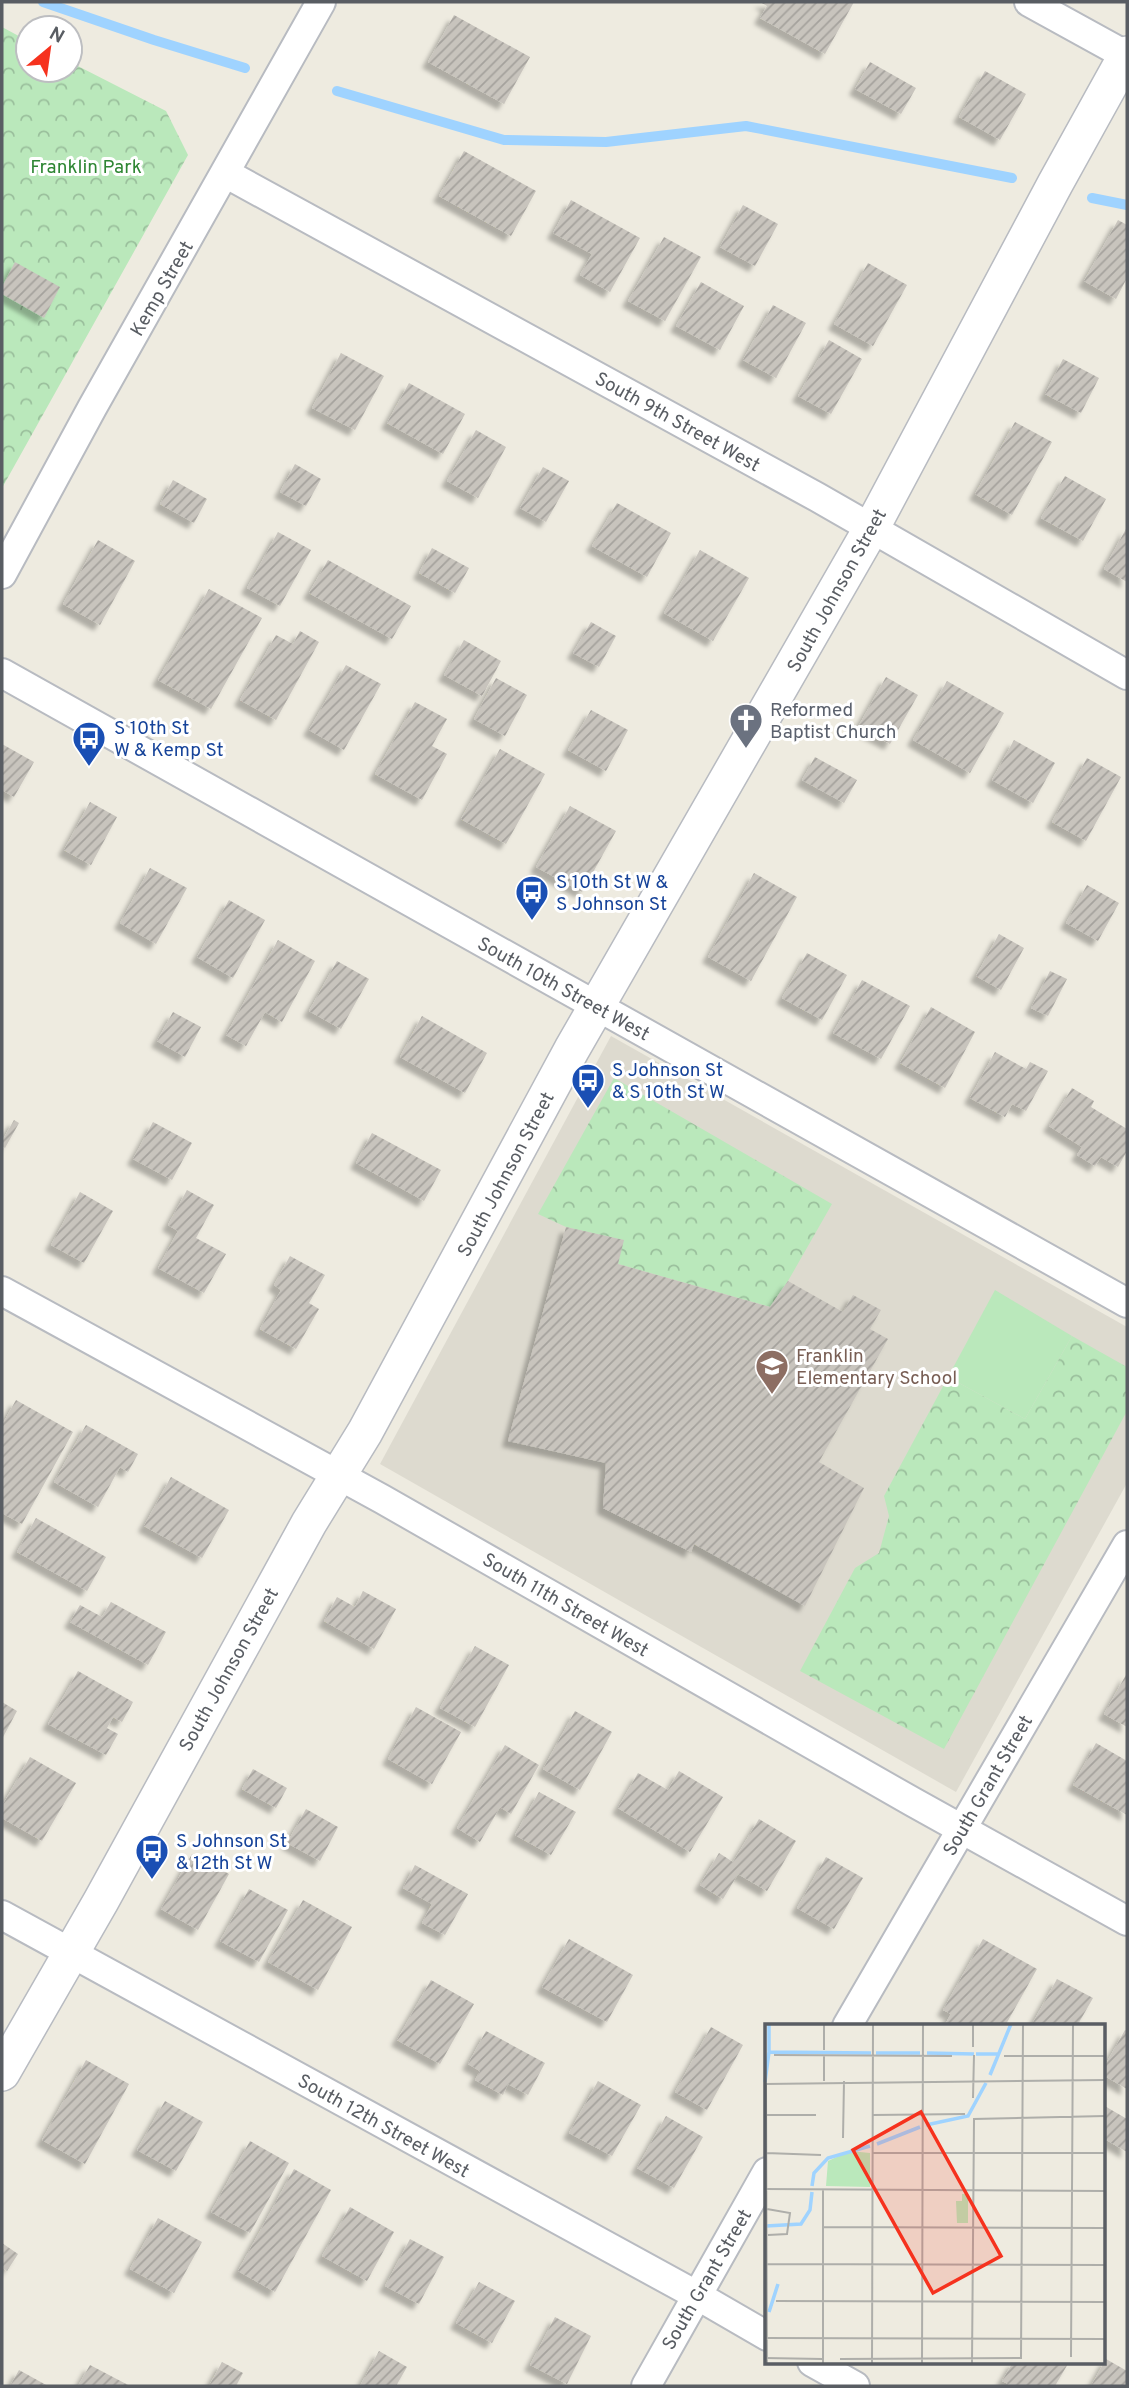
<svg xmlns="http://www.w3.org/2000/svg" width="1129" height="2388" font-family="Overpass,sans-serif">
	<defs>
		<pattern id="park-crowns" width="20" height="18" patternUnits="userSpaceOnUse" patternTransform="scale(1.75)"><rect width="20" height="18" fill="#bae8bb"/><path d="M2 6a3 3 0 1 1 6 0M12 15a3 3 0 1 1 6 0" fill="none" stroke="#9abf9c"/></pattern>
		<pattern id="building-hatch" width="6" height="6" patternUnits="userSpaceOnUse" patternTransform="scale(1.75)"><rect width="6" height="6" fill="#c8c4bd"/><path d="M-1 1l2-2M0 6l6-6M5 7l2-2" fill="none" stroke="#a5a29d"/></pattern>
		<filter id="shadow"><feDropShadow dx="-6" dy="6" stdDeviation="2" flood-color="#0004"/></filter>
	</defs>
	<rect width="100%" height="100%" fill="#eeebe0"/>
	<path fill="#dddacf" d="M611,1036L1127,1327V1483L956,1792L380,1464Z"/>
	<path fill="#bae8bb" d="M995,1290L1072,1336L1025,1419L948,1377Z"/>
	<path fill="url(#park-crowns)" d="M2,27L28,41V70H70V62L166,111L188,155L2,488Z
		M614,1078L832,1204L788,1281L770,1307L618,1264L623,1240L566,1227L538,1214Z
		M1072,1336L1127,1367V1411L944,1749L800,1671L855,1568L879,1553L889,1516L884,1496L948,1377L1025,1419Z"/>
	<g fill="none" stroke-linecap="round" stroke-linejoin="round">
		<path stroke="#9fd3ff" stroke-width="10" d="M43,2L154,40L245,68
			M337,91L504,140L606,142L746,126L1012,178
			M1092,198L1127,205"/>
	</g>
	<path fill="url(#building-hatch)" filter="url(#shadow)" d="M760,2H854L825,54L760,18L767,6Z
		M454,15L530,57L504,104L428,62Z
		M870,62L916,88L901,114L855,89Z
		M985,71L1026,94L1000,140L959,117Z
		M464,151L536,191L511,236L439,196Z
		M571,200L640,238L610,292L580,275L592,254L553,233Z
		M743,205L778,224L755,266L720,247Z
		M1118,220L1127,225V278L1116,299L1084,281Z
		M664,237L701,257L665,321L628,301Z
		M15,262L60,287L44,318L2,294V287Z
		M868,263L907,285L873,346L834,324Z
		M701,282L744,306L720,350L676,326Z
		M773,305L806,323L776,378L743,360Z
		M829,340L862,359L831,414L798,396Z
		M341,353L384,376L355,430L312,408Z
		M1063,359L1099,378L1081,413L1045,394Z
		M409,383L465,414L443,454L387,423Z
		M1015,422L1052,442L1012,515L975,494Z
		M476,430L506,447L478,498L447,481Z
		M295,464L321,479L306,506L280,492Z
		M543,467L569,481L546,522L520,508Z
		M1065,476L1106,499L1083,541L1041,518Z
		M173,480L207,499L194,523L160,504Z
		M617,503L671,533L647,577L592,546Z
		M1127,527V582L1104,569Z
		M278,532L311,550L280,606L247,588Z
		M98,540L135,561L100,625L63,604Z
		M432,548L469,568L455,593L419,573Z
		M700,550L749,578L713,641L664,613Z
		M328,560L411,606L392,639L309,593Z
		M209,589L262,618L211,709L158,680Z
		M591,622L616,636L599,667L573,653Z
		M300,631L319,642L276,720L240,700L276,635L293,644Z
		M464,640L501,661L482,696L444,675Z
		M346,665L381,684L344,750L309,730Z
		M886,677L918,695L890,744L858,727Z
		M496,678L527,695L505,736L474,719Z
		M947,681L1004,713L970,773L913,740Z
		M415,702L447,719L432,746L447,754L422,800L375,774Z
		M591,710L628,730L606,771L568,750Z
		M1014,740L1055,763L1033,803L992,780Z
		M2,744L34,762L14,797L2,790Z
		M500,749L545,774L506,844L461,819Z
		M815,757L857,780L844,803L802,780Z
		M1087,758L1121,777L1086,841L1052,822Z
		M90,802L117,817L91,865L64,850Z
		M570,806L616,831L582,892L536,867Z
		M150,868L187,888L156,944L120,923Z
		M754,873L797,897L751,981L708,957Z
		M1087,885L1119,903L1098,941L1066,923Z
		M229,900L265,920L233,978L197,957Z
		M999,934L1024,948L1001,990L976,976Z
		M278,940L315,961L282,1022L265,1012L246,1046L226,1035Z
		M807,953L847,975L822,1020L782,998Z
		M337,961L369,979L341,1029L309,1011Z
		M1050,971L1067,979L1048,1016L1031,1008Z
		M862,980L910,1006L881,1059L833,1033Z
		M931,1007L975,1032L945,1088L900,1063Z
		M173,1012L201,1027L185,1057L157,1041Z
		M422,1016L487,1053L465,1093L400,1057Z
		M995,1052L1026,1069L1030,1062L1048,1071L1026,1111L1012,1104L1005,1117L970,1098Z
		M1072,1088L1094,1101L1091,1107L1127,1129V1151L1118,1167L1101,1157L1095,1166L1077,1155L1082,1147L1049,1126Z
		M14,1120L19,1123L5,1148L2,1146V1141Z
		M153,1122L192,1143L172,1180L133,1159Z
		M372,1133L441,1170L424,1201L356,1163Z
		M187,1190L214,1205L196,1238L226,1254L204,1293L158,1268L178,1231L168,1225Z
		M80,1192L113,1211L84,1263L51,1245Z
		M566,1227L624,1240L618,1264L770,1307L788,1281L843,1312L853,1295L881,1310L870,1329L888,1339L819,1462L864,1488L805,1606L694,1544L691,1552L603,1508L606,1463L508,1441Z
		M290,1256L325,1275L309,1303L319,1309L296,1349L260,1329L281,1290L274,1285Z
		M16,1400L73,1432L22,1524L2,1513V1425Z
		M86,1425L138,1454L128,1472L120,1467L98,1507L54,1482Z
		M171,1477L229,1510L202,1558L144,1526Z
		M36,1518L106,1557L87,1591L17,1552Z
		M363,1591L396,1609L374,1649L324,1621L337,1597L355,1607Z
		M111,1602L166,1632L148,1665L70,1622L80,1605L102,1617Z
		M475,1646L509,1665L475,1727L440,1708Z
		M78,1671L133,1702L122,1722L113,1717L107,1728L118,1734L106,1755L48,1724Z
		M1127,1673V1727L1104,1714Z
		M2,1702L17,1711L2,1739Z
		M416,1707L461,1732L432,1784L388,1759Z
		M575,1711L612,1732L580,1790L543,1769Z
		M1096,1743L1127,1761V1815L1073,1785Z
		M505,1745L539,1765L511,1814L500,1807L480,1842L457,1828Z
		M30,1757L76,1783L42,1841L2,1818V1806Z
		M253,1769L287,1788L276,1808L242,1789Z
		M679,1771L723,1797L690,1852L618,1808L638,1773L668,1790Z
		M539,1792L576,1812L551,1855L515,1835Z
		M306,1809L338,1827L320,1861L287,1843Z
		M759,1819L796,1841L767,1891L738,1874L723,1899L700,1885L719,1853L733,1862Z
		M192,1854L229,1874L198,1930L161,1909Z
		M826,1857L863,1878L834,1929L797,1908Z
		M415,1865L468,1894L445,1935L422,1923L432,1904L403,1888Z
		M249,1889L288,1910L259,1962L220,1941Z
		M303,1900L352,1927L318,1990L268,1962Z
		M569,1939L633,1975L607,2022L542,1987Z
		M983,1939L1037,1969L1005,2026H944L951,2014L943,2010Z
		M1057,1979L1093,1998L1077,2026H1031Z
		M431,1980L474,2004L440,2064L397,2040Z
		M711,2027L743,2045L707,2110L675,2092Z
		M1125,2030L1127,2031V2089L1103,2075V2069Z
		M486,2031L545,2063L528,2095L508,2084L503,2095L475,2080L480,2071L468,2064Z
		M86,2060L129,2084L85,2164L42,2140Z
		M598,2081L641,2105L612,2156L569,2133Z
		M165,2101L203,2122L176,2171L137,2150Z
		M1103,2105L1127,2119V2152L1103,2138Z
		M666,2116L703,2137L674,2188L637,2168Z
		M250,2141L289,2163L250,2233L211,2212Z
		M294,2169L331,2190L275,2292L238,2271Z
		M350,2207L394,2232L367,2281L322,2256Z
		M158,2218L202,2242L174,2293L130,2269Z
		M410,2239L444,2257L419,2304L385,2286Z
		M2,2243L18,2254L7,2271L2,2267Z
		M479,2282L515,2301L492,2343L456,2323Z
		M555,2317L591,2336L567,2384L530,2365Z
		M379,2351L407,2367L396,2386H360Z
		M1106,2359L1127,2371V2386H1091Z
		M222,2362L243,2373L236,2386H209Z
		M1013,2362H1069L1055,2386H1012L1002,2381Z
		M90,2365L130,2386H78Z
		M19,2370L48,2386H10Z"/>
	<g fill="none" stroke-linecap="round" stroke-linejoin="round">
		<defs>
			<path id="minor" d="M1029,2L1127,56
				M225,173L817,497L1127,675
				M2,574L92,408L321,2
				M2,673L1127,1303
				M2,1291L382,1499L913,1802L1127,1921
				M2,1915L698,2296L767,2336
				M847,2026L1127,1545
				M812,2362L855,2386
				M646,2386L767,2172"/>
			<path id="tertiary" d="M2,2073L101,1901L309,1523L365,1432L572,1049L871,529L1055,184L1127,54"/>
		</defs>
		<use href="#minor" stroke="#b8bbc1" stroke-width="32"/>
		<use href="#tertiary" stroke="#b8bbc1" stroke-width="38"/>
		<use href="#minor" stroke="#fff" stroke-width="28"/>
		<use href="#tertiary" stroke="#fff" stroke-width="35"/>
	</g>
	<defs>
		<symbol id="church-pin" viewBox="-11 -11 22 30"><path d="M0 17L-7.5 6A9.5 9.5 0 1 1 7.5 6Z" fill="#6b7280" stroke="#fff"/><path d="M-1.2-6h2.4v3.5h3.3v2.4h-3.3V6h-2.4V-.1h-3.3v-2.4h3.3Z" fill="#fff"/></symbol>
		<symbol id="bus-pin" viewBox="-11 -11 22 30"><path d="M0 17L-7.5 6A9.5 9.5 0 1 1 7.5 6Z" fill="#1a4fb4" stroke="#fff"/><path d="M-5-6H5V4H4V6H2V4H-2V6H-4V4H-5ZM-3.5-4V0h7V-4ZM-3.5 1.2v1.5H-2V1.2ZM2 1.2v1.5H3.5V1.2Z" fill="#fff"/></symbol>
		<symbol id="school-pin" viewBox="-11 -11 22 30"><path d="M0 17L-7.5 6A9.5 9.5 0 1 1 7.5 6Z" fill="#8d6e63" stroke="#fff"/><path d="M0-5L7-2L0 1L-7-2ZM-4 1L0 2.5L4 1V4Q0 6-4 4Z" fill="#fff"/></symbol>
	</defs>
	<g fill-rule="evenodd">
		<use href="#church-pin" x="727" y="701" width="38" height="52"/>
		<use href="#bus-pin" x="70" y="719" width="38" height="52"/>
		<use href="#bus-pin" x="513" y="873" width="38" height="52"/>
		<use href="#bus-pin" x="569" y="1061" width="38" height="52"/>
		<use href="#school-pin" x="753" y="1347" width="38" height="52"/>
		<use href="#bus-pin" x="133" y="1832" width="38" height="52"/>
	</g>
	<g text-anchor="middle" stroke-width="6" stroke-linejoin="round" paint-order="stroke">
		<g font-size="19" fill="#2e8633" stroke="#fff">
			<text x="86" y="173">Franklin Park</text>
		</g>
		<g font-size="19" fill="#595d63" stroke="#fff">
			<text transform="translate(161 288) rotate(-60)" y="7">Kemp Street</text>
			<text transform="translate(678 421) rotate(29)" y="7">South 9th Street West</text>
			<text transform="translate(836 590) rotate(-61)" y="7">South Johnson Street</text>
			<text transform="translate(564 988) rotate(29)" y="7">South 10th Street West</text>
			<text transform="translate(505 1174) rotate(-62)" y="7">South Johnson Street</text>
			<text transform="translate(566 1604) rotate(30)" y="7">South 11th Street West</text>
			<text transform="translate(228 1669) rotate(-61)" y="7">South Johnson Street</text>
			<text transform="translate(987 1785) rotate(-60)" y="7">South Grant Street</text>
			<text transform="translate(384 2125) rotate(29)" y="7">South 12th Street West</text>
			<text transform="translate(706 2279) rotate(-60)" y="7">South Grant Street</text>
		</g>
		<g font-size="19" fill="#5b616d" stroke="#fff" text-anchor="start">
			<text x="770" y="716">Reformed<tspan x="770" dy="22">Baptist Church</tspan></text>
		</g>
		<g font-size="19" fill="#164399" stroke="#fff" text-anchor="start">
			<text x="114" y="734">S 10th St<tspan x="114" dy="22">W &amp; Kemp St</tspan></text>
			<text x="556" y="888">S 10th St W &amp;<tspan x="556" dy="22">S Johnson St</tspan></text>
			<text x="612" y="1076">S Johnson St<tspan x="612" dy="22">&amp; S 10th St W</tspan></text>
			<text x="176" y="1847">S Johnson St<tspan x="176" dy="22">&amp; 12th St W</tspan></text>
		</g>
		<g font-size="19" fill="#785e54" stroke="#fff" text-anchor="start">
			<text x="796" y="1362">Franklin<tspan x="796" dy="22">Elementary School</tspan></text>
		</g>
	</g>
	<g transform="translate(765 2024)">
		<rect width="340" height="340" fill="#eeebe0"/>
		<path d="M85,127L105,129V163L61,162L63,137ZM197,170H203V199H192L191,177H197Z" fill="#bae8bb"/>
		<path fill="none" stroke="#9fd3ff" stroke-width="3.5" d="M4,0V27M111,29H155M162,29L209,30M211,30H234M225,51L246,0M0,58L4,28L106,29M161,101L203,92L221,59M112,120L155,103M47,162L49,149L63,134L105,122M1,202L36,200L45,186L47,168M4,288L13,260"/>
		<path fill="none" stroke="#aeaeaa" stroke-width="2" d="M208,0V23M59,26V0M9,31L187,32M239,32H340M59,57V31M0,60L340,56M1,60L2,339M208,74L209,31M1,91H51M108,91L200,90M78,114L79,57M1,129L56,131M108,129H340M0,165L340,167M2,185L25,189L22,210L3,211M58,203L340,204M2,240L340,241M11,277L340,278M0,314L340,315M306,333L308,0M0,334L58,335M75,335L256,334L258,0M58,339V166M107,339L108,0M157,339L158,0M207,339L209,95L340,92"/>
		<path fill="#f6321e" fill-opacity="0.15" stroke="#f6321e" stroke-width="3.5" d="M156,88L236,232L168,269L88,126Z"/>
		<rect width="340" height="340" fill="none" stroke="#595d63" stroke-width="3.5"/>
	</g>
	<rect width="1129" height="2388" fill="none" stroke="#595d63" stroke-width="7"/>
	<g transform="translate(49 49) rotate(29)"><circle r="33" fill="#ffffff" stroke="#bdbec1" stroke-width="2"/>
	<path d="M0-5L12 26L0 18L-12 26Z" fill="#f6321e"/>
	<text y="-10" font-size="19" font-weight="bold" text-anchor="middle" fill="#595d63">N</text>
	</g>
</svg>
